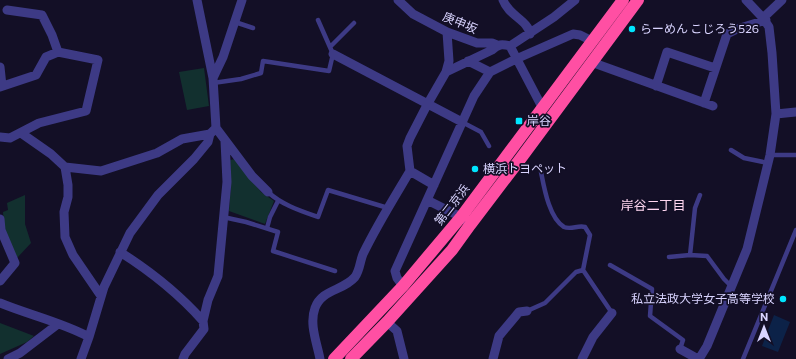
<svg xmlns="http://www.w3.org/2000/svg" width="796" height="359" font-family="Commissioner,'Noto Sans JP',sans-serif">
	<rect width="100%" height="100%" fill="#130f26"/>
	<path fill="#12302f" d="M204,68L209,106L187,110L179,72Z
		M235,159L261,192L274,201L265,224L229,211L231,184L230,160Z
		M25,195V224L31,243L17,258L4,231L3,212L8,210L7,203Z
		M0,323L34,336L27,342L0,354Z"/>
	<path fill="#0c2248" d="M774,315L790,322L778,352L762,346Z"/>
	<g fill="none" stroke-linecap="round" stroke-linejoin="round">
		<path stroke="#3d3a85" stroke-width="4.5" d="M235,22L253,28
			M330,47L354,23
			M213,83L241,79L261,73L263,61L329,71L333,54L318,20
			M462,122L481,132L489,146
			M731,150L744,158L768,163
			M770,155H796
			M541,172C544,187 549,218 564,227C571,230 578,225 585,227L590,235L583,270L612,313
			M268,192C282,205 301,211 318,217L328,190L388,208
			M223,217L246,222L278,232L273,251L335,271
			M267,228L270,217L278,201
			M690,255L695,208L700,195
			M669,257L690,255L707,256L724,279L732,287
			M610,265L652,289L650,316L683,340L680,349
			M527,311L545,303L576,272L583,270
			M743,359L796,230"/>
		<path stroke="#3d3a85" stroke-width="9" d="M197,0L213,78L216,128L252,176L268,192
			M398,0L413,14L447,32L477,43H492L497,45
			M503,0C509,16 528,20 530,34
			M7,10L42,15L52,35L58,52
			M763,18L782,0
			M510,46L554,17L575,0
			M333,54L462,122
			M468,61L490,72
			M591,62L713,106
			M0,67L2,86
			M446,72L449,61L447,32
			M213,78L223,57L242,0
			M656,86L667,52L715,68
			M0,87L36,75L46,57L58,52L98,60L86,111L39,123L10,138L0,137
			M704,103L727,34L737,29L766,20
			M776,114L796,112
			M21,133L51,154L65,167L68,185V197L64,212L65,237L73,255L101,296
			M65,167L101,171L157,153L182,139L210,134
			M434,185L410,171L407,146L410,138L427,105L446,72L492,50C498,44 502,44 510,46L542,107
			M427,200L461,217L465,220
			M0,219L1,230L15,263L0,281
			M120,252C150,271 179,294 203,321
			M403,286L397,278L395,271L474,96L490,72L516,59L573,34L580,35L592,41
			M0,303C29,315 61,322 89,337
			M387,322L397,331L404,359
			M680,349L698,359
			M8,359L20,353L58,324
			M81,359L89,337L104,287L130,233L158,195L194,159L208,142L210,134L216,128
			M183,359L185,354L204,329L203,321L208,300L218,276L227,182L225,141
			M320,359C317,343 309,324 315,308C322,289 343,291 355,277C360,270 360,261 363,254C377,225 394,198 410,171
			M493,359L499,336L519,312L527,311
			M582,359L593,337L612,313
			M699,359L707,346L747,249L770,155L776,114L772,53L769,27L763,18L746,0"/>
		<path stroke="#ff4fa3" stroke-width="12" d="M334,359L403,286L461,217L623,0
			M351,359L387,322L452,250L470,225L521,158L638,0"/>
	</g>
	<g fill="#00e5ff" stroke="#130f26" stroke-width="1.5">
		<circle cx="632" cy="29" r="4"/>
		<rect x="515" y="117" width="8" height="8" rx="2"/>
		<circle cx="475" cy="169" r="4"/>
		<circle cx="783" cy="299" r="4"/>
	</g>
	<g text-anchor="middle" stroke-width="3.5" stroke-linejoin="round" paint-order="stroke">
		<g font-size="12" fill="#d9d4ff" stroke="#130f26">
			<text transform="translate(460 23) rotate(23)" y="4">庚申坂</text>
			<text transform="translate(452 205) rotate(-52)" y="4">第二京浜</text>
		</g>
		<g font-size="12" fill="#d9d4ff" stroke="#130f26" text-anchor="start">
			<text x="640" y="33">らーめん こじろう526</text>
			<text x="527" y="125">岸谷</text>
			<text x="483" y="173">横浜トヨペット</text>
			<text x="775" y="303" text-anchor="end">私立法政大学女子高等学校</text>
		</g>
		<g font-size="13" fill="#ffd6f0" stroke="#130f26">
			<text x="653" y="210">岸谷二丁目</text>
		</g>
	</g>
	<g transform="translate(764 327)" stroke="#130f26" stroke-width="3" paint-order="stroke">
	<path d="M0-3L7 15L0 10L-7 15Z" fill="#d9d4ff"/>
	<text y="-6" font-size="11" font-weight="bold" text-anchor="middle" fill="#d9d4ff">N</text>
	</g>
</svg>
